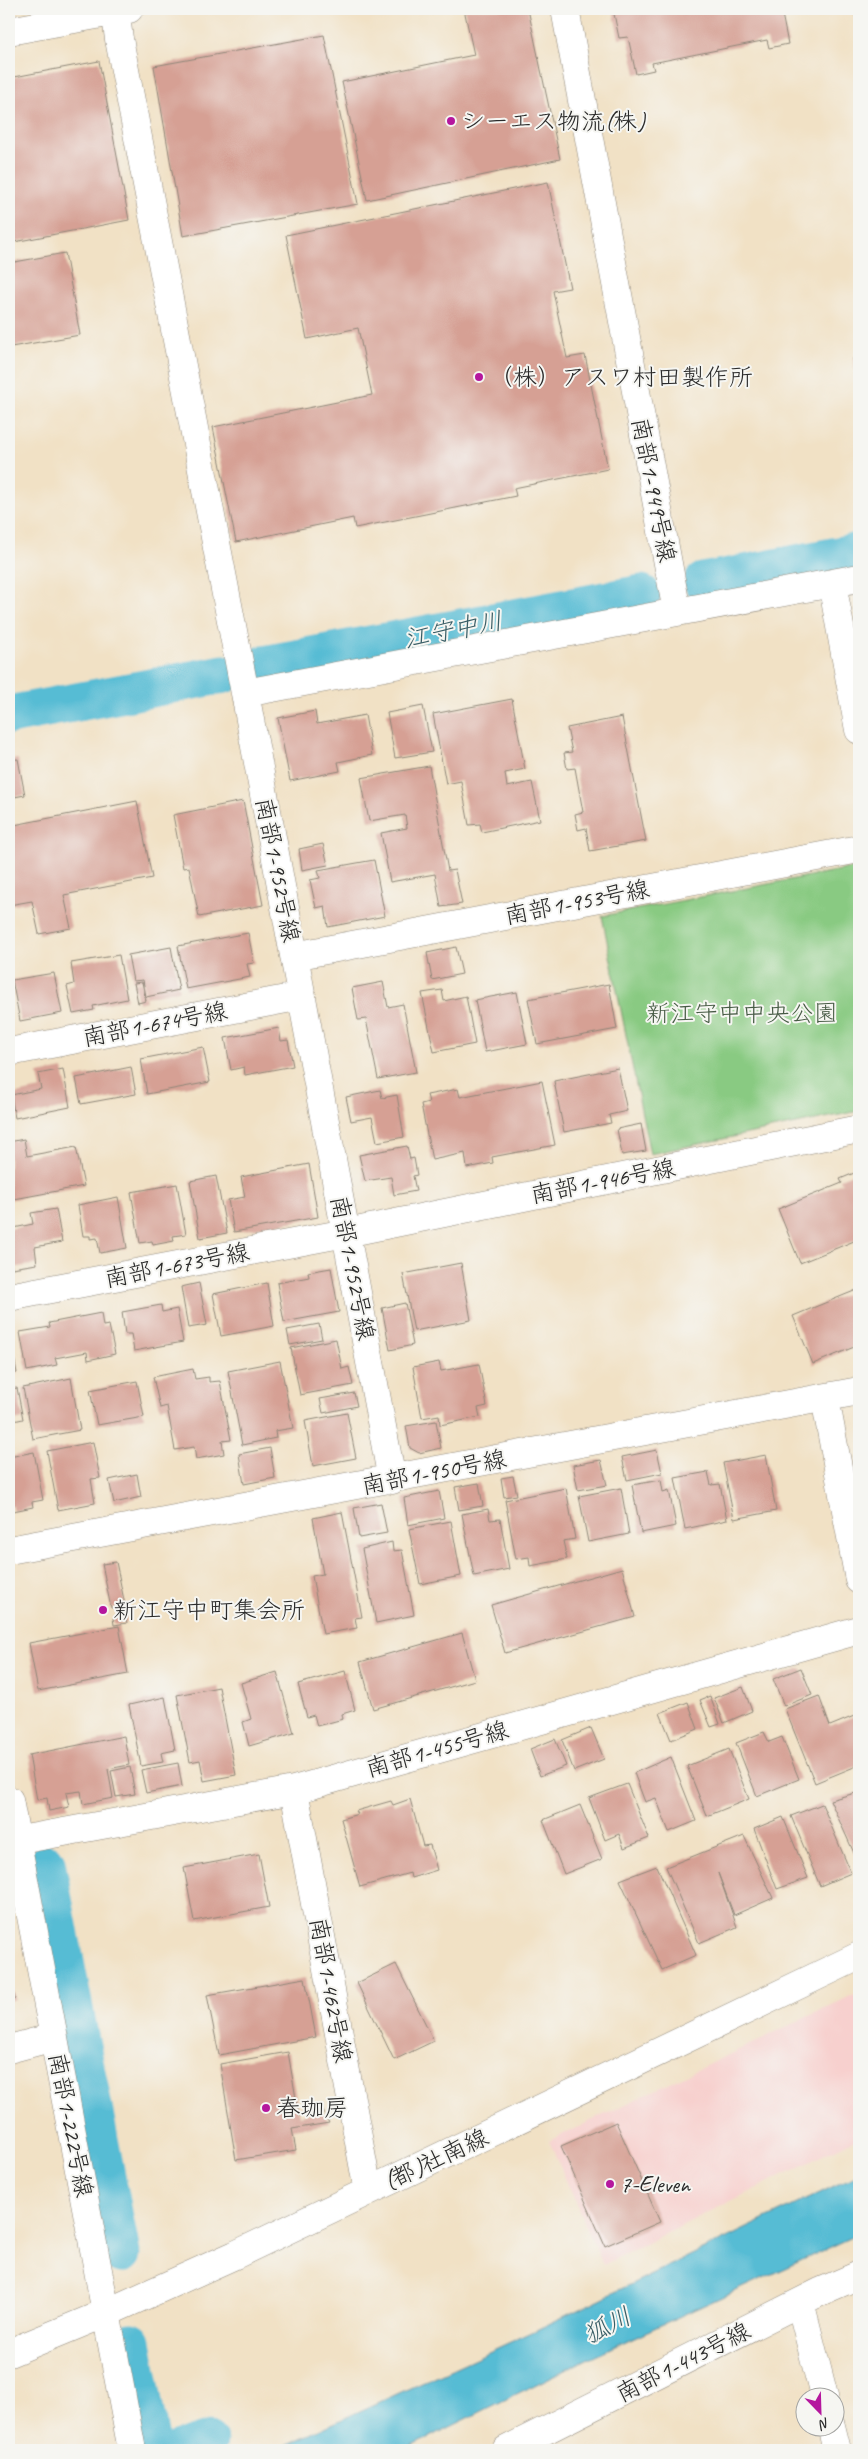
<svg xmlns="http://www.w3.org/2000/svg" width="868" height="2459" font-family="Caveat,'Klee One',sans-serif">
	<rect width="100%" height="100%" fill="#f6f6f2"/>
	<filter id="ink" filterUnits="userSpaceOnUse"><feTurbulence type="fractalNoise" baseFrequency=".02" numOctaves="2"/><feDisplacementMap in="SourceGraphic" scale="10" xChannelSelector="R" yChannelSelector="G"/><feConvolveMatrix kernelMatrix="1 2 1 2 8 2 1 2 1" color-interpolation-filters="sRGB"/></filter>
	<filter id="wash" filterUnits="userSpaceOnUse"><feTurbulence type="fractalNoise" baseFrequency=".0096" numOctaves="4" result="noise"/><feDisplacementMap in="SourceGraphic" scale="20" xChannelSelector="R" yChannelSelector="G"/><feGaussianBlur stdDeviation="1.12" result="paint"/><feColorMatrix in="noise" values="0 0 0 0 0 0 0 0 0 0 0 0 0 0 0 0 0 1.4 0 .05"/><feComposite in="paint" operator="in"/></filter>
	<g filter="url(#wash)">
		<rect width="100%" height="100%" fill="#f1e1c5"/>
		<path fill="#f7d0ce" d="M859,1992V2137L603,2265L549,2141Z"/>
		<path fill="#89ca82" stroke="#5a7a56" d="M851,868L859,871V1111L650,1154L602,916Z"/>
		<path fill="#56bcd4" stroke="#407480" d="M859,2174V2234L591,2357L404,2450H275L530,2333Z"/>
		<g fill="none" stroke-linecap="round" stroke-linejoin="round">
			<path stroke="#56bcd4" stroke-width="39" d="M703,582L859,552
				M264,665L642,594
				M9,715L224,674
				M46,1863L121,2254
				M132,2342L152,2450
				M179,2450L208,2441"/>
		</g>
		<g id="blocks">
			<path fill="#d6a094" d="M464,9H528L560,159L367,200L342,82L474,55Z
				M613,9H781L788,44L769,48L767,40L652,63L654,70L636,74L628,37L619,38Z
				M854,9H859V31H858Z
				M324,35L358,204L183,236L154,66Z
				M99,61L129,220L9,243V78Z
				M548,182L570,288L553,291L567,358L585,355L608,469L514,488L516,496L355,528L353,518L236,542L213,427L372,395L358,328L307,339L286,235Z
				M65,253L80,335L11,347L9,335V263Z
				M859,357V388H858L853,358Z
				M512,699L525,769L505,773L507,787L532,782L540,820L482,832L480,824L469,825L461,781L446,784L433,714Z
				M423,706L432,752L395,758L387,713Z
				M315,711L317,724L365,715L372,755L338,762L340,771L290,781L278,718Z
				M622,717L646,841L590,851L586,828L578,830L575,814L583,812L575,768L567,769L564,753L572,752L567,728Z
				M18,759L25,795L9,798V760Z
				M429,766L448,871L455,870L462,904L441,907L435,874L390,882L381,833L407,828L405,815L369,821L361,778Z
				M137,801L152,878L64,895L71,928L39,934L32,901L9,905V826Z
				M243,801L263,905L199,917L189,867L183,868L173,815Z
				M323,844L328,865L302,870L299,849Z
				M374,860L385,916L328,927L325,906L316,908L310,880L320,878L318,870Z
				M248,933L254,963L247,964L250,977L186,989L178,946Z
				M171,947L179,990L146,997L143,980L133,981L128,955Z
				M456,947L462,974L432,980L427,953Z
				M119,955L127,999L93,1006L94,1010L73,1014L67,986L74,984L71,963Z
				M54,973L62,1013L20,1021L12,980Z
				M142,982L146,1001L138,1003L134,983Z
				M383,982L388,1007L403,1004L416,1072L378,1079L366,1019L358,1020L352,988Z
				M609,984L617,1029L537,1044L528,999Z
				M442,990L444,1001L466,996L475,1044L434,1052L422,993Z
				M517,992L527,1044L485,1052L475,1000Z
				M279,1028L281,1041L288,1040L293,1066L245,1075L244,1067L231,1070L225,1038Z
				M203,1047L210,1082L147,1094L141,1059Z
				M131,1067L136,1094L81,1104L76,1078Z
				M618,1068L627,1111L609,1115L611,1123L564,1132L554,1081Z
				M63,1069L70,1107L15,1118L11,1095L41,1089L38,1074Z
				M542,1081L555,1145L492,1157L493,1163L467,1168L465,1153L432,1160L421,1104L429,1102L427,1095L458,1089L460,1097Z
				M380,1090L382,1098L397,1095L404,1137L377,1142L372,1117L351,1121L346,1097Z
				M641,1124L646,1151L622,1155L617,1129Z
				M24,1139L27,1156L76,1147L84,1186L9,1200V1142Z
				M407,1146L410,1159L414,1158L417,1175L413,1176L416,1191L394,1195L391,1177L365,1181L359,1155Z
				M309,1164L318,1217L234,1232L228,1200L245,1197L241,1177Z
				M859,1171V1239L800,1263L778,1209L842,1183L840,1179Z
				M216,1176L227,1233L200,1238L190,1181Z
				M177,1184L186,1234L173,1236L174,1241L153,1245L152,1241L140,1243L131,1192Z
				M118,1197L127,1248L100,1253L97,1238L90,1239V1236H83L78,1205Z
				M56,1209L62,1242L35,1247L37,1264L12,1268L9,1248V1229L33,1224L31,1213Z
				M461,1263L471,1320L414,1331L403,1274Z
				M331,1268L339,1312L284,1322L277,1283L309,1277L308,1272Z
				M199,1283L207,1325L188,1328L181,1287Z
				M267,1283L274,1326L221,1336L213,1294Z
				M859,1289V1345L813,1364L793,1316Z
				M405,1303L413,1345L390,1350L382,1308Z
				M161,1305L162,1312L177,1309L183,1342L134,1351L131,1334H125L122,1312Z
				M101,1313L103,1326L109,1325L115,1354L88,1360L87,1352L55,1358L57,1365L27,1371L20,1332L50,1327L49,1323Z
				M319,1324L322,1339L290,1345L287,1330Z
				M336,1339L342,1369L349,1367L353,1385L300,1395L291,1348Z
				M9,1341H11L17,1373L9,1374Z
				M280,1361L293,1428L275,1431L276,1438L242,1445L228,1371Z
				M439,1362L441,1371L479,1364L487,1406L478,1408L480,1417L440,1425L439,1415L422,1418L413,1367Z
				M193,1369L195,1379L209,1377V1382L220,1381L231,1440L222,1441L224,1454L196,1459L194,1447L175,1450L167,1406L160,1408L153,1377Z
				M71,1378L80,1430L33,1439L23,1388Z
				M137,1381L144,1417L97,1425L90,1390Z
				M17,1388L23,1419L9,1422V1389Z
				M354,1393L357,1406L323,1413L320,1399Z
				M347,1413L356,1458L313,1466L305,1421Z
				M436,1421L441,1448L419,1453L410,1448L406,1426Z
				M93,1442L100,1478L91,1479L95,1503L58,1510L47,1451Z
				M270,1448L275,1478L244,1484L239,1454Z
				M657,1450L662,1473L627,1480L622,1457Z
				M34,1452L43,1500L32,1502L33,1507L13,1511V1506L9,1507V1457Z
				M766,1455L776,1511L734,1519L723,1463Z
				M601,1460L607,1485L578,1490L573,1465Z
				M708,1472L711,1485L720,1484L727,1520L685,1529L675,1478Z
				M137,1474L141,1497L114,1503L109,1480Z
				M513,1476L517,1495L504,1497L501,1478Z
				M661,1480L663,1492L669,1490L676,1526L641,1533L632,1485Z
				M479,1483L483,1506L459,1510L455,1487Z
				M566,1488L575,1539L563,1541L567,1559L530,1566L529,1557L516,1559L505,1500Z
				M621,1488L629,1534L588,1542L579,1496Z
				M439,1491L444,1518L408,1525L404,1498Z
				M381,1503L387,1533L359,1538L354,1508Z
				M488,1509L490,1520L500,1519L509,1569L474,1576L462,1514Z
				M342,1512L362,1617L355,1618L357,1628L323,1634L312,1576L323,1574L313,1518Z
				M451,1521L461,1576L420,1584L409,1529Z
				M392,1542L393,1551L402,1550L414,1615L376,1623L362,1549Z
				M116,1562L125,1605L111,1608L102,1564Z
				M622,1568L635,1617L505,1653L491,1605Z
				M125,1615L127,1623L114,1625L113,1618Z
				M119,1626L128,1674L38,1691L29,1643Z
				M462,1633L475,1680L373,1709L360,1662Z
				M801,1668L812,1695L784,1706L773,1679Z
				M345,1671L355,1710L342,1714L343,1719L317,1726L314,1715L307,1717L298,1684Z
				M277,1672L294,1733L249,1746L243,1722L251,1719L241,1683Z
				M219,1687L236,1775L204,1781L200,1760L190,1762L177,1695Z
				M743,1687L752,1711L724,1723L714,1698Z
				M710,1696L720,1724L711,1727L700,1700Z
				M819,1696L830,1726L859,1714V1765L815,1783L785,1709Z
				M165,1697L175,1750L161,1753L163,1762L141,1766L129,1705Z
				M688,1702L698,1729L671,1740L660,1713Z
				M591,1728L604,1759L574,1771L562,1740Z
				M764,1732L769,1742L782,1737L799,1779L757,1796L736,1743Z
				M124,1736L129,1765L108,1769L113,1798L83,1804L81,1791L66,1793L69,1807L49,1811L47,1798L37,1800L29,1755Z
				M555,1739L566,1766L540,1776L530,1749Z
				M729,1749L749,1799L707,1816L687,1766Z
				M671,1757L696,1821L669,1832L656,1798L645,1802L634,1773Z
				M178,1763L182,1786L146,1793L141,1770Z
				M130,1767L135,1794L116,1797L111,1771Z
				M627,1784L649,1838L624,1848L619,1834L605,1840L589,1798Z
				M859,1792V1864L830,1800Z
				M410,1799L423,1846L430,1845L437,1870L411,1878L410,1873L360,1887L341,1819L358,1814L356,1811L391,1801L393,1805Z
				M822,1804L851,1873L820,1886L791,1816Z
				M580,1805L602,1859L564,1874L543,1820Z
				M783,1817L808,1878L777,1889L754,1829Z
				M744,1836L773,1898L734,1915L718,1873L737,1927L699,1943L666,1867Z
				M259,1854L269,1907L194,1921L184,1868Z
				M657,1866L696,1955L662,1970L620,1880Z
				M396,1964L434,2041L394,2060L357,1983Z
				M305,1978L316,2037L219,2055L207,1995Z
				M9,1979L15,1999L9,2001Z
				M288,2052L299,2116L323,2111L329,2123L292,2129L296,2150L236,2160L220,2064Z
				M616,2122L660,2222L605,2246L561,2146Z"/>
		</g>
	</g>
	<g filter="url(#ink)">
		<use href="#blocks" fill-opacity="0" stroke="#8e8678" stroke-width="1"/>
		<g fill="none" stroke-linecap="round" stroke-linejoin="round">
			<defs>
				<path id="minor" d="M115,9L119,39L245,693
					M565,9L677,612L859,578
					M9,31L129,9
					M832,583L859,730
					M294,956L859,849
					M9,1052L302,996
					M9,1297L346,1233L859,1129
					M825,1398L859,1580
					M392,1480L245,693L677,612
					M9,1550L859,1391
					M294,1790L368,2191
					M9,1800L132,2450
					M9,1842L294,1790L859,1630
					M9,2049L54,2037
					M800,2302L824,2396
					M9,2353L106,2313L235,2255L859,1956
					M831,2426L837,2450
					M506,2450L822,2291L859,2275"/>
			</defs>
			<use href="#minor" stroke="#8e8678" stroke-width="29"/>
			<use href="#minor" stroke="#fff" stroke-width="28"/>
		</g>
	</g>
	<g fill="#b5179e" stroke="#f6f6f2" stroke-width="2">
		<circle cx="451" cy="121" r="5"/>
		<circle cx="479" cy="377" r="5"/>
		<circle cx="103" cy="1610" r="5"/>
		<circle cx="266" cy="2108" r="5"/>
		<circle cx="610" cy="2184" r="5"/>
	</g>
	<g text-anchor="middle" stroke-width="4" stroke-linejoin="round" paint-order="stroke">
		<g font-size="24" fill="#2b2b2b" stroke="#f6f6f2" text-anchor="start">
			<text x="461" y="129">シーエス物流(株)</text>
			<text x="489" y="385">（株）アスワ村田製作所</text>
			<text x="113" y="1618">新江守中町集会所</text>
			<text x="276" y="2116">春珈房</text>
			<text x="620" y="2192">7-Eleven</text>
		</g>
		<g font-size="24" fill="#2b2b2b" stroke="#f6f6f2">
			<text transform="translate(654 490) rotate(79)" y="8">南部1-949号線</text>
			<text transform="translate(278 870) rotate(79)" y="8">南部1-952号線</text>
			<text transform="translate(577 902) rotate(-11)" y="8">南部1-953号線</text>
			<text transform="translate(155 1024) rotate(-11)" y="8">南部1-674号線</text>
			<text transform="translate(603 1181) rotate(-11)" y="8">南部1-946号線</text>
			<text transform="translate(177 1265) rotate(-11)" y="8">南部1-673号線</text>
			<text transform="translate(353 1268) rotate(79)" y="8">南部1-952号線</text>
			<text transform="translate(434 1472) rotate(-11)" y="8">南部1-950号線</text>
			<text transform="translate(437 1749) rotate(-16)" y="8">南部1-455号線</text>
			<text transform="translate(331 1990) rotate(80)" y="8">南部1-462号線</text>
			<text transform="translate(71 2125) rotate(79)" y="8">南部1-222号線</text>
			<text transform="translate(436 2159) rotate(-25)" y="8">(都)社南線</text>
			<text transform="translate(683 2362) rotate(-27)" y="8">南部1-443号線</text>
		</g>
		<g font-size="24" fill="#475b45" stroke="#f6f6f2">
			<text x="742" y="1021">新江守中中央公園</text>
		</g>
		<g font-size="25" font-style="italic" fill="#3a5e66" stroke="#f6f6f2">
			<text transform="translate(453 629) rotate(-11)" y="9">江守中川</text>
			<text transform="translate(607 2325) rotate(-27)" y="9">狐川</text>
		</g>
	</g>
	<rect width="868" height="2459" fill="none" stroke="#f6f6f2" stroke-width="30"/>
	<g transform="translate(820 2412) rotate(157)"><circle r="24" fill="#f6f6f2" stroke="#a5a5a2"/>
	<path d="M0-4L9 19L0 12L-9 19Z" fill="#b5179e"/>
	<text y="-8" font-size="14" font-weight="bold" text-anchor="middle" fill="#2b2b2b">N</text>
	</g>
</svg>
